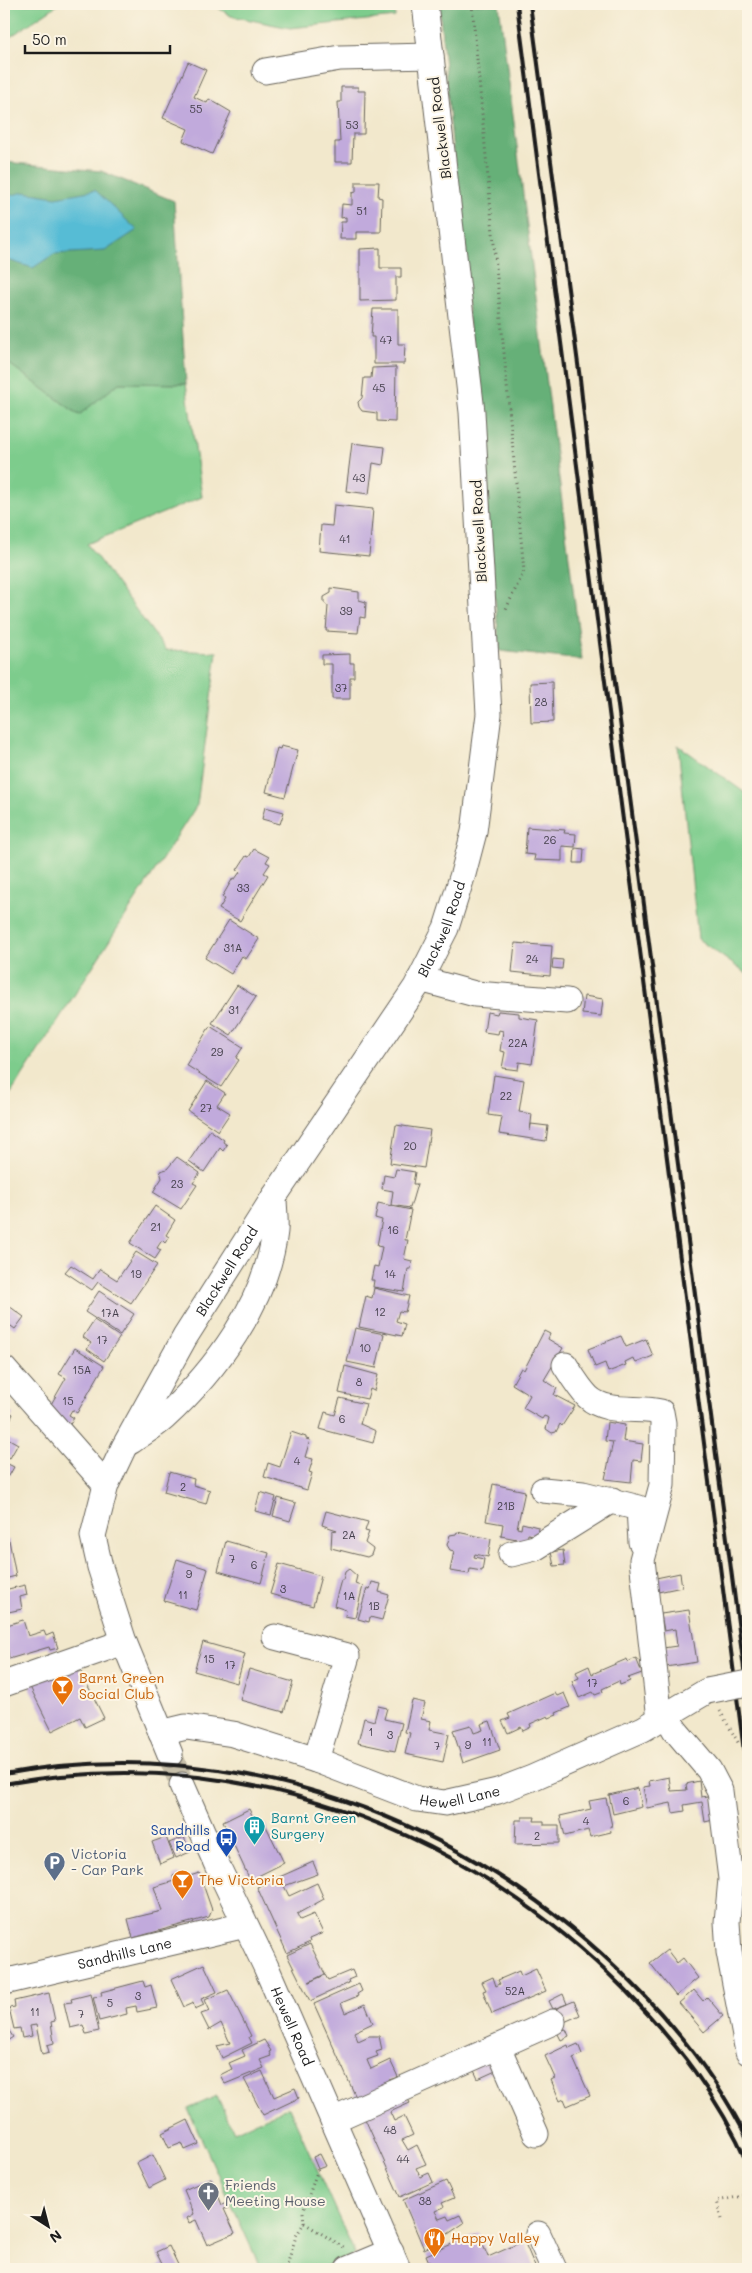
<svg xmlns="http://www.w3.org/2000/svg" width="752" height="2273" font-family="Mali,sans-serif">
	<rect width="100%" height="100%" fill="#fcf5e5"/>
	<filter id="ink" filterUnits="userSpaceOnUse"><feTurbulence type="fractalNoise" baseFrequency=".02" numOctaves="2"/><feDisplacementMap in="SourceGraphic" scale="10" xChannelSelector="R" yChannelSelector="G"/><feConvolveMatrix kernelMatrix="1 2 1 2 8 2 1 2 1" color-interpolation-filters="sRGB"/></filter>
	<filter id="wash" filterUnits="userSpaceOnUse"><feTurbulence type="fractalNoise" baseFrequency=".0096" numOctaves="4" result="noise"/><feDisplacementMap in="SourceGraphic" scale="20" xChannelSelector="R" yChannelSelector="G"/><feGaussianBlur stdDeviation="1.12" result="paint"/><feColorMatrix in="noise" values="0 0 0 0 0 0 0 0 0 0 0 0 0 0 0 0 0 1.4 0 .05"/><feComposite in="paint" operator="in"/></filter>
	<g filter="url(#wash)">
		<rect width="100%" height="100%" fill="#f2e8cc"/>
		<path fill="#7dcc8c" stroke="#4c7454" d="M4,4H59L4,41Z
			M212,4H395V17L290,28L231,16Z
			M4,360L79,415L119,383L186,384L202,497L87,544L166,650L217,652L197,805L4,1104Z
			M678,745L748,795V975L698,939Z
			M217,2096L234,2132L289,2107L355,2254L321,2269H261L188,2109Z"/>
		<path fill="#66b078" stroke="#41664a" d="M439,4H499L582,660L500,651Z
			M4,162L101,171L174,201L186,384L119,383L79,415L4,360Z"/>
		<path fill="#57bcd5" stroke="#3a6c78" d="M95,190L137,230L105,251L54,254L33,268L4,259V197L24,192L56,197Z"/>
		<g id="blocks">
			<path fill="#c1aadc" d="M188,62L206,70L194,97L207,103L209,99L231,112L212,154L183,141L188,129L163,118Z
				M341,87H358V91H365L364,134H353L352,162H335V142H340L338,102H341Z
				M356,182H379L378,197L382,198L381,232H356V239H340L341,222H346V217L341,218L342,204L352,205V193L356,192Z
				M380,248V268H401V277H396V300L360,301V249Z
				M373,309H398V344H405L404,364H374V337H371Z
				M396,367L395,422L377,421V413L362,411L359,407L358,402L362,398L364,378H371L372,368Z
				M352,443L385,447L383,465L373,463L369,494L346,491Z
				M334,505L373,509L369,556L319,551L321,525L332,526Z
				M331,588L359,592V600L366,602L365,618L360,617L358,633L326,631L328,606L324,603V597L331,593Z
				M350,654V663H354V677H350V699H332V664H322V655Z
				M552,682L553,722L531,723L530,683Z
				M281,746L298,750L285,797L266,792L277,748L280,749Z
				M265,807L284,812L280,824L262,819Z
				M527,827L565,830L564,833L576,834L575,847L562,846V861L534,860L535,855L525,854Z
				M575,848L584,849L583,863H574Z
				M254,849L269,857L266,862L270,864L264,873L268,875L240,921L219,909L225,899L222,897L233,878L235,879L240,872L237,870L246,856L249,857Z
				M229,920L259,939L246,959L242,956L231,974L205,958Z
				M515,943L552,946L550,976L512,972Z
				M553,959L563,960L562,969L552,968Z
				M237,985L256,997L231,1035L212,1023Z
				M584,996L603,999L601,1016L582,1014Z
				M498,1011L519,1013V1017L538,1020L532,1064L519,1062L518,1070L502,1068L505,1052L500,1051L503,1031L499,1030L498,1034L484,1032L487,1012L497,1014Z
				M210,1026L243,1047L236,1058L239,1060L221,1087L186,1065Z
				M494,1075L524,1080L519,1112L532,1114L530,1131L531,1124L548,1126L546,1141L499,1134L502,1117L488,1115Z
				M207,1081L225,1093L217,1105L230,1113L218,1131L188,1111Z
				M396,1125L430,1130L424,1168L390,1163Z
				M210,1130L224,1140L223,1142L227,1145L223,1151L220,1148L204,1172L189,1161Z
				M177,1157L200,1173L193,1183L197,1185L181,1209L153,1192L162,1178L160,1171L167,1169Z
				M396,1169L415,1172L413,1184H417L410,1208L391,1205L393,1191L382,1189L384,1175L394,1177Z
				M378,1203L411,1210L405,1240H408L404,1259L412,1261L411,1269H408L404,1292L373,1287L374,1280H371L374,1266L378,1267L382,1247L377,1246L382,1220L375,1218Z
				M155,1206L175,1220L166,1235L169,1237L165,1243L162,1240L157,1248L161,1250L155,1259L130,1243Z
				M136,1252L157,1265L131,1303L98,1282L92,1290L65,1272L71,1265L93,1279L100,1269L117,1280Z
				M374,1288L409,1296L405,1312L399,1311L396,1321L405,1324L402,1336L359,1327L366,1296L372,1298Z
				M99,1291L134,1314L120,1335L85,1312Z
				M9,1306L24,1317L15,1329L4,1321V1313Z
				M94,1320L120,1337L104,1361L87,1349L91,1343L83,1337Z
				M355,1328L384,1334L376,1368L347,1362Z
				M544,1331L550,1334L548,1339L563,1348L544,1380L557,1388L554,1395L575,1406L562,1426L560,1424L556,1432L552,1433L546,1429L549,1418L544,1416L542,1419L523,1408L530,1395L512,1384L521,1368L524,1370Z
				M621,1336L626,1347L646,1339L653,1356L636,1363L633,1358L625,1362L626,1365L608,1372L605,1363L595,1367L588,1349Z
				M75,1348L104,1366L77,1413L72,1410L69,1415L74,1418L65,1432L46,1413L66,1378L59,1374Z
				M345,1366L378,1375L374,1391L370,1389L367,1399L339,1393Z
				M340,1398L366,1404L360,1424L376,1431L373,1443L320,1429L325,1412L335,1415Z
				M4,1409L13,1414L4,1432Z
				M607,1422L625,1425L623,1441L643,1444L641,1461L633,1460L631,1482L605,1479L613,1442L605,1441Z
				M291,1432L306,1437V1439L310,1440L305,1457L313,1459L309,1472L312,1473L307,1490L264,1477L268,1463L280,1467Z
				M4,1436L18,1444L10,1458L4,1455Z
				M4,1462L14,1467L9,1476L4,1473Z
				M169,1472L194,1479L193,1485L210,1490L206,1504L164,1492Z
				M493,1484L525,1491L517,1528L521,1529L522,1523L538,1527L537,1536L528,1534L527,1541L501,1536L503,1524L486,1521Z
				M260,1492L276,1497L271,1515L255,1511Z
				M278,1498L296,1503L290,1521L273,1516Z
				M326,1511L368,1522L365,1531L369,1532L365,1543L373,1549L371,1555L367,1557L331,1548L332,1531L337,1530L322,1525Z
				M457,1532L491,1539L488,1557L475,1554L474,1557L484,1559L482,1571L470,1569L469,1574L450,1571L454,1551L450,1550L447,1545L450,1535L456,1534Z
				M9,1540L16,1576L4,1579V1541Z
				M226,1541L269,1553L261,1583L218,1571Z
				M563,1550L565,1565L554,1566L551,1552Z
				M177,1559L208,1569L196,1610L164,1601Z
				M279,1564L321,1576L313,1606L270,1594Z
				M349,1569L357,1576L355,1584L363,1586L355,1618L345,1616L346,1610L334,1606L341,1580H343L345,1572Z
				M680,1573L682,1587L658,1592L656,1578Z
				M372,1582L381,1584L379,1592L389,1595L382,1620L370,1617L369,1622L358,1619L367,1588L370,1589Z
				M25,1585L27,1595L20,1597L22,1609L4,1613V1590Z
				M689,1610L697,1662L666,1667L663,1648L677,1646L675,1629L664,1631L661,1614Z
				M23,1620L28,1636L44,1631L46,1636L53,1633L58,1648L50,1650L49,1647L9,1659L4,1626Z
				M203,1642L245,1654L237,1683L194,1671Z
				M636,1658L642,1673L628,1678L630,1681L620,1685L619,1681L602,1689L603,1692L595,1695L593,1692L579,1698L572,1681L579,1678L576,1672L589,1666L592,1674L627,1659L628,1662Z
				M76,1662L104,1718L85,1727L80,1717L52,1731L29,1685Z
				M249,1669L293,1682L284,1712L240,1700Z
				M555,1693L557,1696L564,1693L570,1707L556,1713L557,1715L549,1718L548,1716L530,1724L531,1727L523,1731L521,1727L508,1733L502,1721L510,1718L508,1714Z
				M412,1700L425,1703L421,1719L431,1721L429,1730L449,1734L443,1762L405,1754L410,1733L405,1732Z
				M378,1706L387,1708L384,1719L402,1723L395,1751L358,1743L364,1718L374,1721Z
				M490,1721L500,1750L463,1763L453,1730L471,1725L474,1733L483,1730L481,1724Z
				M669,1777L671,1791L687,1790L686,1784L699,1781L701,1797L713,1795L717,1819L705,1822L702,1802L684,1805L685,1811L673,1813L671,1803L647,1808L643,1787L650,1786L649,1781Z
				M638,1788L642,1807L613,1814L609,1795Z
				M606,1798L612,1826H610L611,1832L590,1837L588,1830L565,1836L560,1816L591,1809L589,1801Z
				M249,1809L258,1827L265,1824L284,1863L250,1880L223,1822Z
				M522,1817H535L534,1821H544V1825H559V1843L515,1844L516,1820H522Z
				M166,1837L174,1858L160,1864L152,1842Z
				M184,1837L190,1852L176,1858L169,1843Z
				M313,1862L318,1874L284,1886L289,1896L317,1883L324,1899L297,1914L300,1920L314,1914L323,1933L309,1939L310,1942L287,1953L257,1887Z
				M199,1873L212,1910L209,1917L133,1938L128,1919L162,1911L154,1887L174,1881L173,1876L179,1874L181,1879Z
				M310,1944L325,1974L309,1982L325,1975L328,1980L352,1970L355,1977L348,1980L349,1983L310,2001L287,1955Z
				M667,1950L677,1963L683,1958L698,1978L676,1996L650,1963Z
				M204,1964L217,1992L201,1999L204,2005L195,2009L193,2003L184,2007L171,1979Z
				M536,1969L546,1991L492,2014L483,1991L486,1990L482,1982L493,1977L496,1986L500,1984L498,1980L519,1971L521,1976Z
				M143,1981L145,1987L151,1985L157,2008L137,2012L136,2006L126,2008L127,2014L99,2021L93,1997L102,1996L101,1992Z
				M359,1984L362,1991L357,1994L358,1996L341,2003L345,2013L365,2004L373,2023L354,2032L356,2036L358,2041L369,2036H379L382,2050L376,2052L378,2056L367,2060L369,2065L371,2069L390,2060L398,2077L389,2080L390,2083L359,2104L314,2004Z
				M228,1990L251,2036L249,2037L252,2043L222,2058L217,2046L230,2043L221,2023L209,2030L201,2014L210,2011L205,2000Z
				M694,1990L703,2001L707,1997L723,2016L704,2032L679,2003Z
				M49,1993L55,2021L51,2022L54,2043L47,2045L49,2052L42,2054L36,2025L30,2026L32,2036L22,2038L20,2028L14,2029L9,2008L15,2007L14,2001Z
				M91,1994L99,2031L86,2034L83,2025L70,2028L64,2003L72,2002L71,1999Z
				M563,1994L567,2004L553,2009L549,2001Z
				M574,2001L580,2015L560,2024L553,2010Z
				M4,2023L13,2037L4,2043Z
				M566,2029L569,2036L561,2040L557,2032Z
				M264,2040L271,2051L269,2052L271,2056L260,2060L264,2068L225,2084L220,2075L232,2069L229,2063L245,2056L242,2050Z
				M578,2044L582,2054L573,2058L590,2096L567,2106L564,2099L560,2101L551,2080L555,2078L545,2056L568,2045L569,2048Z
				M494,2054L500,2069L478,2079L471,2064Z
				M262,2071L274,2097L295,2088L299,2098L263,2115L244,2079Z
				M404,2092L410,2103L390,2112L394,2121L404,2116L413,2135L402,2140L408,2150L417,2145L426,2164L416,2168L418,2172L420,2177L429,2173L433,2182L400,2197L361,2110Z
				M188,2120L199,2144L185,2150L182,2143L169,2148L162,2133Z
				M320,2154L326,2166L318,2169L313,2157Z
				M153,2155L165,2180L149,2188L137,2163Z
				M211,2178L222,2205L226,2203L228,2208L224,2209L235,2233L207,2245L196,2220L189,2223L187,2218L194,2214L184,2190Z
				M446,2181L454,2198L442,2203L444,2207L435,2211L439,2219L447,2216L449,2220L460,2215L464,2223L445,2236L446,2239L424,2249L403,2200Z
				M478,2233L488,2257L524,2241L536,2269H432L426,2255Z
				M169,2246L180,2269H151L162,2264L156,2252Z"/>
		</g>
	</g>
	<g filter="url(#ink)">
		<use href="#blocks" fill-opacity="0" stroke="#67635a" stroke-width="1"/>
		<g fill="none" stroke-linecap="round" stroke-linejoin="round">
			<path stroke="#c7bfa9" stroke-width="25" stroke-dasharray="25 12" stroke-linecap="butt" d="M170,1754L182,1785"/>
			<defs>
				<g id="minor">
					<path d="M265,71L340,58L431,56"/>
					<path d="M420,979L475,994L567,1001"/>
					<path d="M565,1365C572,1376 579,1388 588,1397C607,1415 639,1406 661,1412L663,1423L662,1485L642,1560L660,1719"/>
					<path d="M4,1369L106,1485"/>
					<path d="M130,1442C141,1434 154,1427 164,1418C215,1371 267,1302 275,1231C276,1220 274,1208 274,1197"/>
					<path d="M543,1490L583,1494L639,1508L641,1542"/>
					<path d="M511,1554L535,1548L612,1500"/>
					<path d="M275,1637L347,1656L316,1760"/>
					<path d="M4,1684L124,1642"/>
					<path d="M667,1716L675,1730L709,1770L720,1791L731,1879L727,1922L729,1952L748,2052"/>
					<path id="s1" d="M161,1733L186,1727L233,1734L316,1760L417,1799L445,1803L498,1791L532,1778L643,1729L707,1691"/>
					<path id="s2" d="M170,1754L124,1642L100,1567L93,1536L106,1485L124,1447L185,1337L274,1197L416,987L446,928L463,874L474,832L489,714L472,412L425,4"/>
					<path id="s3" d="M182,1785L217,1865L266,1967L398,2269"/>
					<path id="s4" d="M4,1982L245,1925"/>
					<path d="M498,2047L536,2134"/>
					<path d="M333,2120L553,2022"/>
					<path d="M538,2234L554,2269"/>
					<path d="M348,2269L391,2251"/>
				</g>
			</defs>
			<use href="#minor" stroke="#67635a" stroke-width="27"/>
			<path stroke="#67635a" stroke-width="3" stroke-dasharray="1 4" stroke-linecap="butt" d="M472,4L524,571L506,609
				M720,1711L739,1744
				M722,2219L717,2201L748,2195
				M304,2223L303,2212L318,2169
				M286,2269L296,2236L304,2223L345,2248"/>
			<use href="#minor" stroke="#fff" stroke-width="25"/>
			<path stroke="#1c1c1c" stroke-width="4" d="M517,4L748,1782
				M530,4L580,379L604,599L748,1699
				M4,1774C235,1731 469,1818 632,1983C678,2029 719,2081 748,2140
				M4,1784C235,1742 460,1824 624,1989C675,2041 719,2097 748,2164"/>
			<defs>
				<path id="minor-bridge" d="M707,1691L748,1683"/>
			</defs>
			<use href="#minor-bridge" stroke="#67635a" stroke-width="27" stroke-linecap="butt"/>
			<use href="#minor-bridge" stroke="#fff" stroke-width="25"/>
		</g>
	</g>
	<defs>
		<symbol id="bar-pin" viewBox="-11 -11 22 30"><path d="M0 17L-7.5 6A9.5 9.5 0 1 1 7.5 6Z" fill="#e8710a" stroke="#fcf5e5"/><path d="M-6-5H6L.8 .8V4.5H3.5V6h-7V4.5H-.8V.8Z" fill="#fff"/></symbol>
		<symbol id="building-pin" viewBox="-11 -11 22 30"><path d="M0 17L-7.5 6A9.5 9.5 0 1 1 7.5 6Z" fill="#0f9aa8" stroke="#fcf5e5"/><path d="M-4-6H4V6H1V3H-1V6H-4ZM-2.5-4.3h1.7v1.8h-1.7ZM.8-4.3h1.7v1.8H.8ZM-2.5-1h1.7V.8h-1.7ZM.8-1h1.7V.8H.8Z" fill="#fff"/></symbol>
		<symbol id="bus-pin" viewBox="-11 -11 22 30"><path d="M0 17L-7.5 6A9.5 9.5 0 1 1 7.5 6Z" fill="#1a4fb4" stroke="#fcf5e5"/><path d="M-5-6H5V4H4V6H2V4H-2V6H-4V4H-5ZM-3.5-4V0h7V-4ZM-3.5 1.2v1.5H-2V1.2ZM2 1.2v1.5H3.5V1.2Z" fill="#fff"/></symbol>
		<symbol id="parking-pin" viewBox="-11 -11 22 30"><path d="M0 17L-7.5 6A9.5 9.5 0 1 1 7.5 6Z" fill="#5c6f8a" stroke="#fcf5e5"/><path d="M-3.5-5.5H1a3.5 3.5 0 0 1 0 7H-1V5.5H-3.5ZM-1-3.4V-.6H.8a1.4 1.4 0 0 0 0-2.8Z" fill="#fff"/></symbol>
		<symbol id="church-pin" viewBox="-11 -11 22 30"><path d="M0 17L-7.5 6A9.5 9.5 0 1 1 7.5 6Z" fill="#6b7280" stroke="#fcf5e5"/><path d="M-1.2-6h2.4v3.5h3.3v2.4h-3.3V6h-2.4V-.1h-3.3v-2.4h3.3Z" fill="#fff"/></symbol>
		<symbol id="restaurant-pin" viewBox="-11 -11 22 30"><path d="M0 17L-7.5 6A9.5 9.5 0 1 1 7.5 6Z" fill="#e8710a" stroke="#fcf5e5"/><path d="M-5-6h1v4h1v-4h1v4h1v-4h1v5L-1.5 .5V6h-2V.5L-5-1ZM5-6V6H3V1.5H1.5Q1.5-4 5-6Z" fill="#fff"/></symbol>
	</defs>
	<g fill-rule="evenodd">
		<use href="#bar-pin" x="50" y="1674" width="25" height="34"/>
		<use href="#building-pin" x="242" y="1814" width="25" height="34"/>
		<use href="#bus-pin" x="214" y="1826" width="25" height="34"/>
		<use href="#parking-pin" x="42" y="1850" width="25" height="34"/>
		<use href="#bar-pin" x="170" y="1868" width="25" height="34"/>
		<use href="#church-pin" x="196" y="2180" width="25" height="34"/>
		<use href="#restaurant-pin" x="422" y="2226" width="25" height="34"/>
	</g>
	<g text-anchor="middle" stroke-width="4" stroke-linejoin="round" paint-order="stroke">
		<g font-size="11" fill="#45404c">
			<text x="196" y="113">55</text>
			<text x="352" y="129">53</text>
			<text x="362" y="215">51</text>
			<text x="386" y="344">47</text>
			<text x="379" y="392">45</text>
			<text x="359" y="482">43</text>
			<text x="345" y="543">41</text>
			<text x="346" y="615">39</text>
			<text x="341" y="692">37</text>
			<text x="541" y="706">28</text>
			<text x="550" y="844">26</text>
			<text x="243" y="892">33</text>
			<text x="233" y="952">31A</text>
			<text x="532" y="963">24</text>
			<text x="234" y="1014">31</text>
			<text x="518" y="1047">22A</text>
			<text x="217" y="1056">29</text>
			<text x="506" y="1100">22</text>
			<text x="206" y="1112">27</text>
			<text x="410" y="1150">20</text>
			<text x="177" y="1188">23</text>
			<text x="156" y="1231">21</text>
			<text x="393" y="1234">16</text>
			<text x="136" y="1278">19</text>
			<text x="390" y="1278">14</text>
			<text x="380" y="1316">12</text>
			<text x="110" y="1317">17A</text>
			<text x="102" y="1344">17</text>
			<text x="365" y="1352">10</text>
			<text x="82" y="1374">15A</text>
			<text x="359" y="1386">8</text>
			<text x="68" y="1405">15</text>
			<text x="342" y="1423">6</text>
			<text x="297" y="1465">4</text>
			<text x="183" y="1491">2</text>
			<text x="506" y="1510">21B</text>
			<text x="349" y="1539">2A</text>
			<text x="232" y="1563">7</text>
			<text x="254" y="1569">6</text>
			<text x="189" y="1578">9</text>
			<text x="283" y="1593">3</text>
			<text x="183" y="1599">11</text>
			<text x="349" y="1600">1A</text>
			<text x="374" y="1610">1B</text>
			<text x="209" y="1663">15</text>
			<text x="230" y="1669">17</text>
			<text x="592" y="1687">17</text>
			<text x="371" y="1736">1</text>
			<text x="390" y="1739">3</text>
			<text x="487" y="1746">11</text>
			<text x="468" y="1749">9</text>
			<text x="437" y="1750">7</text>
			<text x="626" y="1805">6</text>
			<text x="586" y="1825">4</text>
			<text x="537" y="1840">2</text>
			<text x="515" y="1995">52A</text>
			<text x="138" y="2000">3</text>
			<text x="110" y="2007">5</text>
			<text x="35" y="2016">11</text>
			<text x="81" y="2018">7</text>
			<text x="390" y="2134">48</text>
			<text x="403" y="2163">44</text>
			<text x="425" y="2205">38</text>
		</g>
		<g font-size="14" fill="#1c1c1c" stroke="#fcf5e5">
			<text transform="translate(440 128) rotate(-97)" y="5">Blackwell Road</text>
			<text transform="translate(479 531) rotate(-93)" y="5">Blackwell Road</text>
			<text dy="5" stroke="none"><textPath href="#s2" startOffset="935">Blackwell Road</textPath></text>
			<text dy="5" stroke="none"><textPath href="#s2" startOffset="530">Blackwell Road</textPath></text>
			<text dy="5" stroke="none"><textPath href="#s1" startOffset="312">Hewell Lane</textPath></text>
			<text dy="5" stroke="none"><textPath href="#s4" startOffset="124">Sandhills Lane</textPath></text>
			<text dy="5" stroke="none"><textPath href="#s3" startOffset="265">Hewell Road</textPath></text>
		</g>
		<g font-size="14" fill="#c56008" stroke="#fcf5e5" text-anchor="start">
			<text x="79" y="1683">Barnt Green<tspan x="79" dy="16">Social Club</tspan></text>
			<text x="199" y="1885">The Victoria</text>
			<text x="451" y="2243">Happy Valley</text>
		</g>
		<g font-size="14" fill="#0d838f" stroke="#fcf5e5" text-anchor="start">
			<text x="271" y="1823">Barnt Green<tspan x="271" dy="16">Surgery</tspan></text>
		</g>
		<g font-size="14" fill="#164399" stroke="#fcf5e5" text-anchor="end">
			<text x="210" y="1835">Sandhills<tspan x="210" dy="16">Road</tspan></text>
		</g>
		<g font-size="14" fill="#4e5e75" stroke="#fcf5e5" text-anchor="start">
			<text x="71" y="1859">Victoria<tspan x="71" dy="16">- Car Park</tspan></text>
		</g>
		<g font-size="14" fill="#5b616d" stroke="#fcf5e5" text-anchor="start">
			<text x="225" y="2190">Friends<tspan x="225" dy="16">Meeting House</tspan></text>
		</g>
	</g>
	<rect width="752" height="2273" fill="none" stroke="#fcf5e5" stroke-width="20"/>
	<g transform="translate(48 2226) rotate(144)" stroke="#fcf5e5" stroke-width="4" paint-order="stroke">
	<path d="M0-4L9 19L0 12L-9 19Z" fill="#1c1c1c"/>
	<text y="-8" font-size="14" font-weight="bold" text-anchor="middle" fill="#1c1c1c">N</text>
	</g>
	<path d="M25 45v8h145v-8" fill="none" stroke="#1c1c1c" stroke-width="2.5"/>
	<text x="32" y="45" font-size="15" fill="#1c1c1c" stroke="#fcf5e5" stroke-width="4" paint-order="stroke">50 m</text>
</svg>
